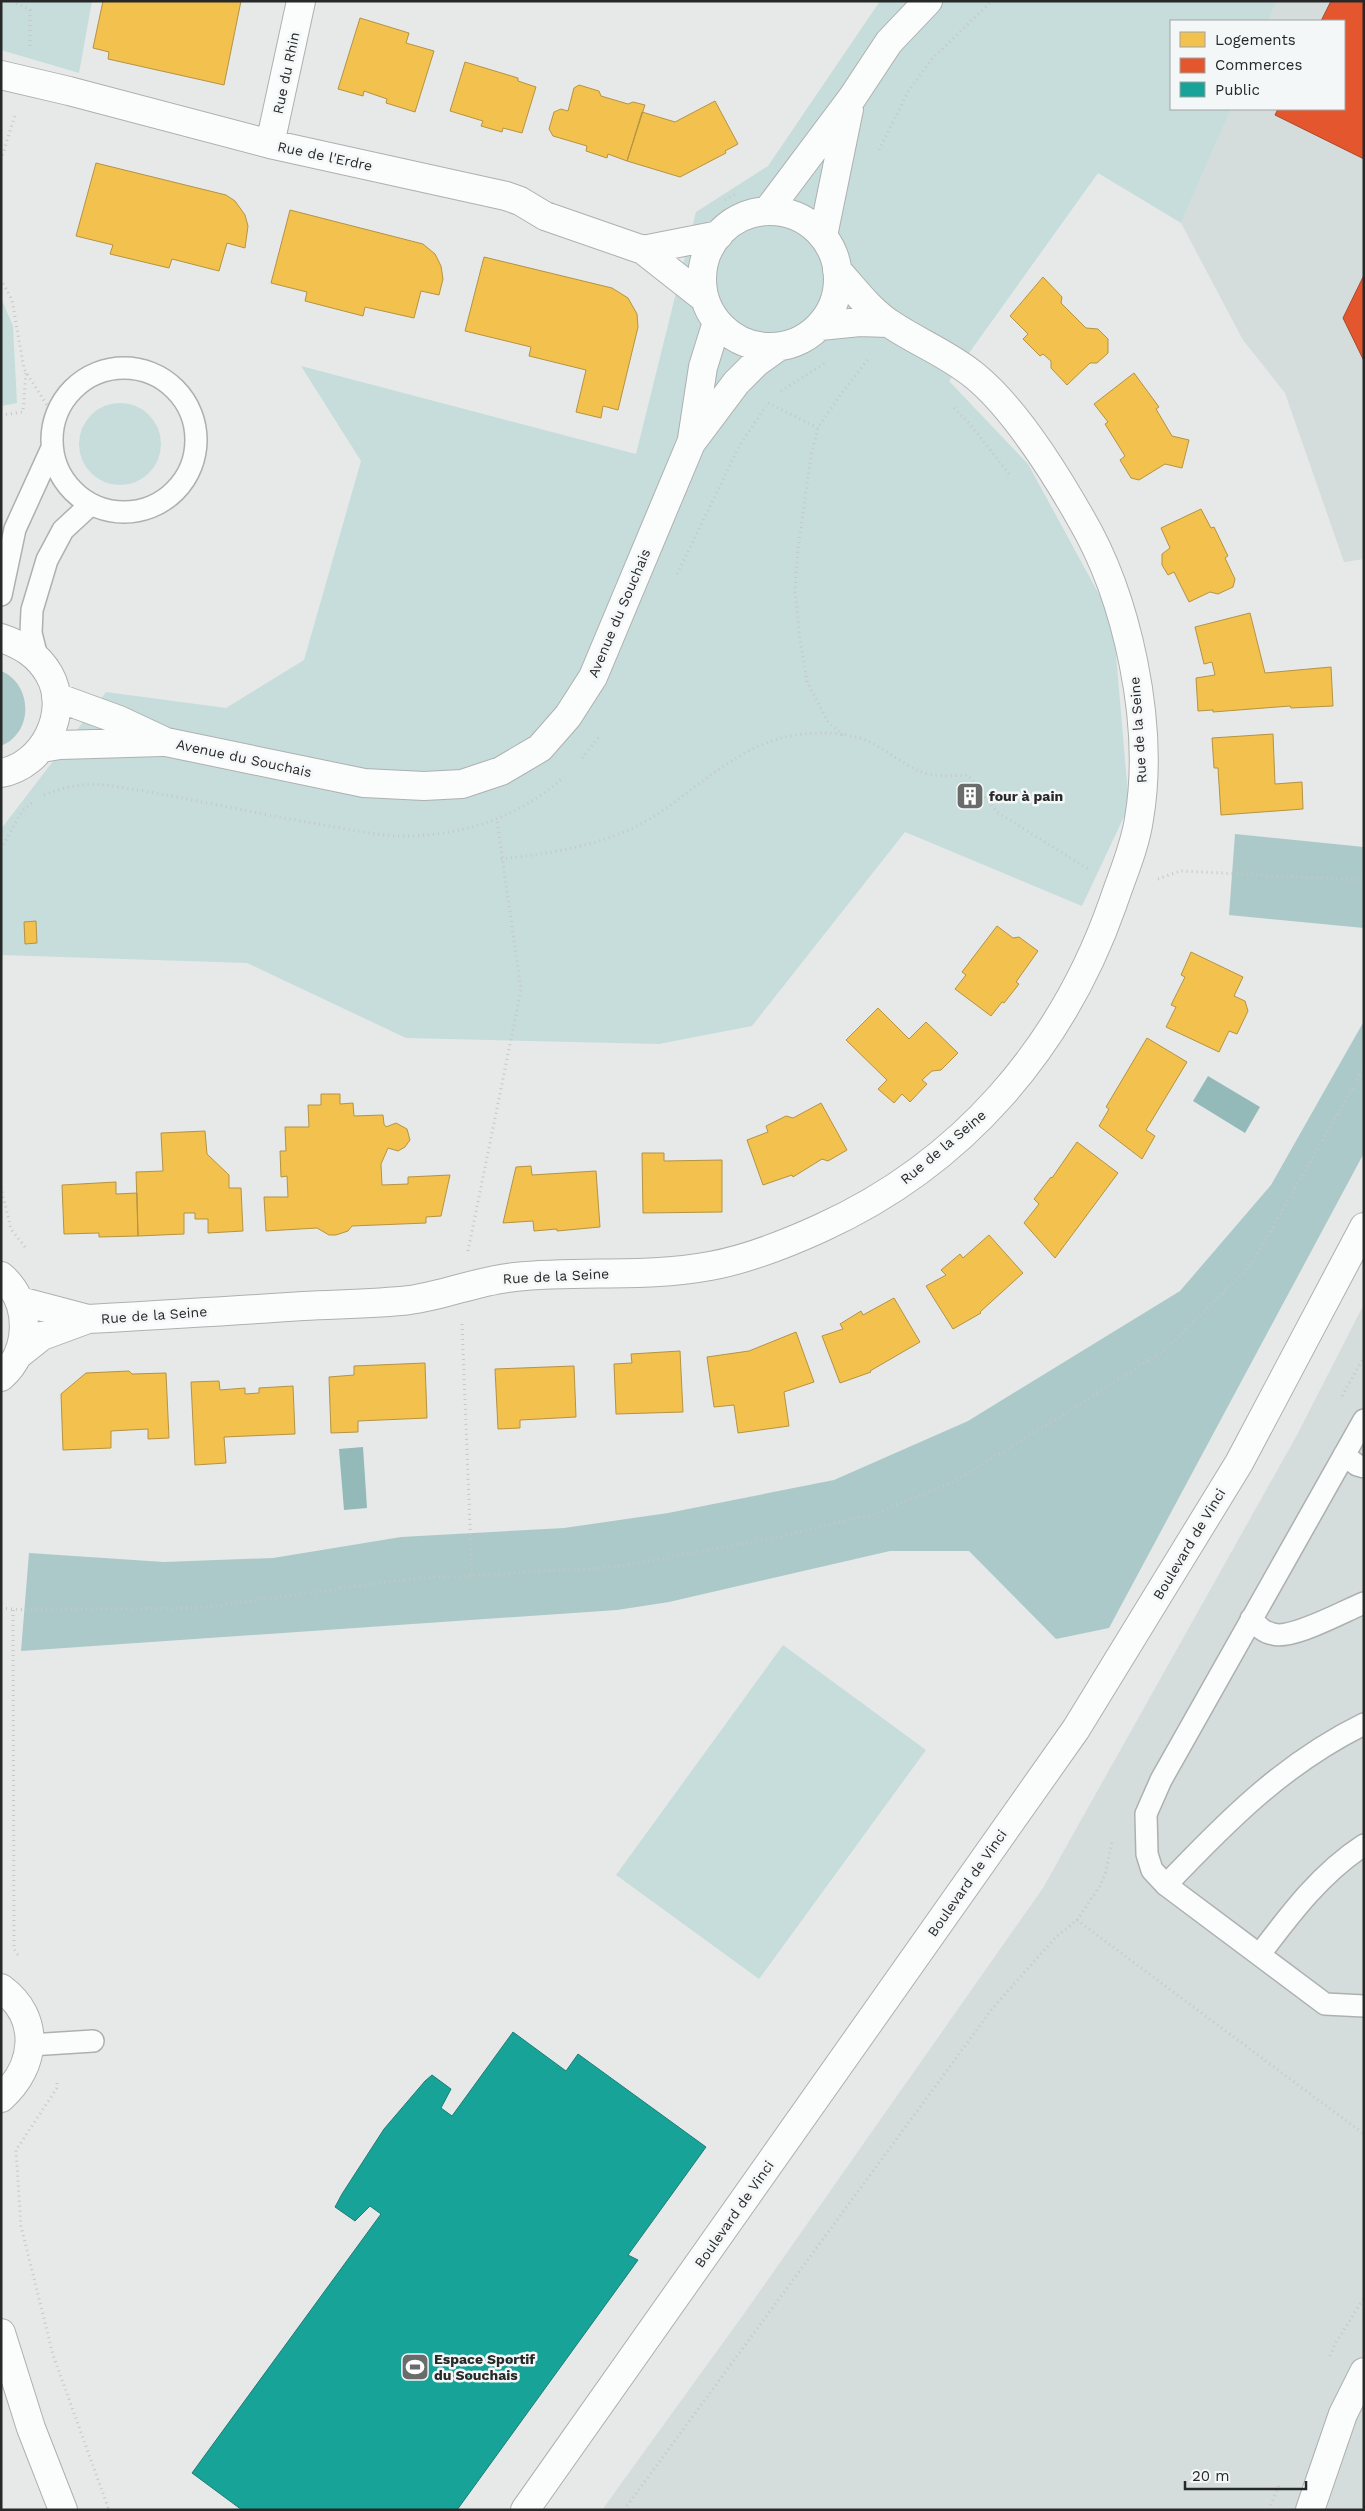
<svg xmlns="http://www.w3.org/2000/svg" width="1365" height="2511" font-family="'Work Sans',sans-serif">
	<rect width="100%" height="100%" fill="#e6e9e8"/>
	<path fill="#d4dcdc" d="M1277,1H1364V559L1344,562L1285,393L1243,340L1181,223L1231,109H1344V21H1268Z
		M1364,1304V2510H602L746,2311L1043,1888L1297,1435Z"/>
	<path fill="#c6dddc" d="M1,1H92L79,73L1,50Z
		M880,1H1277L1268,21H1171V109H1231L1181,223L1098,173L949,381L1028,464L1113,620L1129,806L1082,906L905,832L752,1026L659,1044L406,1038L247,963L1,955V829L106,692L226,708L304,660L361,461L301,366L636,454L696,212L768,166Z
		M1,298L13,326L17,403L1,406Z
		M79 444a41 41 0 1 1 82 0a41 41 0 1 1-82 0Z
		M783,1645L926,1750L759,1979L616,1875Z"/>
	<path fill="#abc9c8" d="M1,671C33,684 34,733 1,746Z
		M1235,834L1364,847V928L1229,915Z
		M1364,1021V1153L1109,1628L1056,1639L969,1551H890L669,1602L617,1610L21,1651L29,1553L164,1562L273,1558L401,1537L564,1528L668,1513L834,1480L968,1421L1180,1291L1271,1185Z"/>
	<path fill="#93b9b8" d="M1208,1076L1260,1107L1245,1133L1193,1101Z
		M363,1447L367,1508L344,1510L339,1449Z"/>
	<path fill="#f2c14e" stroke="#b59343" d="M103,1H241L224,85L108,59L109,52L93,48Z
		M360,18L409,33L406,43L434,51L415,112L386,103L387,99L364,91L363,96L338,89Z
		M465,62L518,78V81L536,87L522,133L503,128L502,132L481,126L483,121L450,111Z
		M579,85L599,91L601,96L628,104L633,102L645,105L627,161L608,154L607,158L586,151L587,146L553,136L549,129L554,112L561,109L568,111L574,88Z
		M715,101L738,144L725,151L726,153L680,177L627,161L642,112L675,122Z
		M96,163L226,195L235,201L245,215L248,226L245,248L227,243L219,271L172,259L169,268L110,254L113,245L76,236Z
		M290,210L423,244L435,254L441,266L443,279L439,295L421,291L414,318L365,307L363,316L305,301L307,292L271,283Z
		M484,257L612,288L628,298L637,314L638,327L618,410L603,406L601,418L576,412L586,370L529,356L531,347L465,331Z
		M1043,277L1062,297L1061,303L1086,328L1098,329L1108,339V353L1097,363H1090L1067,385L1051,368V361L1043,354L1040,356L1023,339L1028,334L1010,316Z
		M1134,373L1159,407L1156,409L1172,436L1189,440L1182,468L1165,464L1139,480L1131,478L1120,460L1125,456L1105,424L1108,422L1094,404Z
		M1201,509L1211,528L1214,527L1228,556L1225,558L1235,579L1233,587L1218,594L1210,592L1189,602L1174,572L1168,575L1162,565V554L1170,548L1161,528Z
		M1250,613L1265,673L1331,667L1333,706L1291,708L1290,706L1213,712V710L1198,711L1196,678L1215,675L1212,662L1204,664L1195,627Z
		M1273,734L1275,784L1302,782L1303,809L1221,815L1218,768H1214L1212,738Z
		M960 797a10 10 0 1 1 20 0a10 10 0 1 1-20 0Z
		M36,921L37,943L25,944L24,922Z
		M997,926L1013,938L1019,937L1038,951L1016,982L1019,984L1004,1003L1002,1002L991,1016L955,989L966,975L962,972Z
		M1191,952L1243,977L1234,996L1245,1001L1248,1011L1237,1034L1229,1031L1219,1052L1166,1027L1176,1007L1171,1005L1185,977L1181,975Z
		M878,1008L909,1039L926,1022L958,1053L941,1070L932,1071L922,1080L927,1084L910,1102L902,1094L894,1103L878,1089L887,1080L846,1040Z
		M1147,1038L1187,1062L1146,1130L1155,1136L1142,1159L1099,1126L1109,1109L1106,1107Z
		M321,1094H340V1104L353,1103L354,1116L383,1115L384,1124L386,1127L396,1123L407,1129L410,1140L405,1147L398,1151L388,1148L381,1164L382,1185L408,1184V1177L450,1175L441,1216L426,1217V1223L352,1226L348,1231L336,1235H329L317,1228L266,1231L264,1197H288L287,1176L281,1177L280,1151H286L285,1127H309L308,1105H321Z
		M821,1103L847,1150L828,1161L822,1159L793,1177L792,1175L763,1185L747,1140L768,1132L766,1126L786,1116L793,1118Z
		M205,1131L207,1154L229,1175V1188H241L243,1231L208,1233V1219H195V1213H184V1234L138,1236L136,1172L163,1171L161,1133Z
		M1077,1142L1118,1173L1055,1258L1024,1223L1039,1204L1034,1199L1051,1177L1052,1178Z
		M642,1153H664V1161L722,1160V1212L643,1213Z
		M531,1166L532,1175L596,1171L600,1227L557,1231V1229L534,1231L533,1221L503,1223L516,1167Z
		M116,1182V1194L137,1193L138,1236L99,1237V1233L64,1234L62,1185Z
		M989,1235L1023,1273L980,1312L981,1313L953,1329L926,1286L946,1275L941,1270L960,1254L963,1258Z
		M894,1298L920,1342L870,1371L871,1372L840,1383L822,1336L843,1329L840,1324L861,1311L863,1315Z
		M796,1332L814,1382L784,1392L789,1426L738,1433L734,1405L714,1407L707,1357L749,1351Z
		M680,1351L683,1412L616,1414L614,1364L632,1363L631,1354Z
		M425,1363L427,1418L358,1421V1432L331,1433L329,1377L354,1375V1366Z
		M574,1366L576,1417L520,1420V1428L498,1429L495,1369Z
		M129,1371L132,1374L166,1373L169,1438L148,1439V1429L111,1431V1448L63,1450L61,1394L86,1373Z
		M219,1381L220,1390L245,1388V1394L259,1393V1388L293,1386L295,1434L224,1437L226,1463L195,1465L191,1382Z"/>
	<path fill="#e4572e" stroke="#ab492c" d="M1331,1H1364V159L1275,115L1278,109H1344V21H1321Z
		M1364,275V361L1343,318Z"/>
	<path fill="#17a398" stroke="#1c7e76" d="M513,2032L566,2071L578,2054L706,2147L628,2255L638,2260L457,2510H242L192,2473L381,2214L370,2206L355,2221L335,2207L342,2194L384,2129L425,2081L432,2075L451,2089L441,2108L452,2116Z"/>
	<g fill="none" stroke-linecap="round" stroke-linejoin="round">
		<defs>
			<path id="service" d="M52 440a72 72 0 1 1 144 0a72 72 0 1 1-144 0Z
				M1,595L15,529L51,450
				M37,657L31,633L32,610L47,560L63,530L90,505
				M1364,1420L1161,1780L1146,1814L1147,1854L1152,1870L1166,1885L1325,2004L1364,2006
				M1344,1455L1357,1465L1364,1467
				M1251,1619C1258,1626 1263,1632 1273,1634C1292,1640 1344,1611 1364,1603
				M1166,1885C1226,1822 1284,1763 1364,1724
				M1260,1954C1291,1913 1321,1873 1364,1845
				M30,2045L93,2041"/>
			<path id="minor" d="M1,75L69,91L270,144L506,196L520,201L545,216L643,250L704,298
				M270,144L301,1
				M768,210L852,98L889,42L928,1
				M702 279a68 68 0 1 1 136 0a68 68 0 1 1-136 0Z
				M823,236L849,109
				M643,250L719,235
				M820,326L860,322L888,323
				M692,439L703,367L717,322
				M1,638C22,645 38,655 49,674C71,712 43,766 1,773
				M56,697L119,720L166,742L364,783L424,786L462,784L501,771L540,748L568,716L593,677L691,443L736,383L757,362L778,347
				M42,748L60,745L162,742
				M1,1276C32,1302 31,1351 1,1377
				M20,1301L88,1319
				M18,1355L42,1336L88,1319C160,1315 232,1311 303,1306C339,1304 375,1304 410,1300C446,1295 480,1280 515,1277C580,1270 646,1278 710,1266C749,1259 786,1244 821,1228C962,1164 1062,1048 1113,903C1122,876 1135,847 1139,819C1155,725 1128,598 1080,517C1055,473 1014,408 975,376C950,355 919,343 892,325C870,311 854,289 837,270
				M1,1988C42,2018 36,2067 1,2098
				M1,2333L31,2428L63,2510
				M1310,2510L1343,2414L1364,2372"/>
			<path id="secondary" d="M525,2510L1076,1729L1239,1463L1364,1227"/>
		</defs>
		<use href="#service" stroke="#aeb0b0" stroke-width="24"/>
		<use href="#minor" stroke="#aeb0b0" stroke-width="30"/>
		<use href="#secondary" stroke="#aeb0b0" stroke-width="30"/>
		<path stroke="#c6c7c7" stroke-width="3" stroke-dasharray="1 4" stroke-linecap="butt" d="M12,1L30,10V46
			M879,150L909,90L932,59L992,1
			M1,160L15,115
			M725,200L737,193
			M1,279L12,300L24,369L54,416
			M781,391L827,362
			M768,403L818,428
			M954,408L970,424L1009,474
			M1,415L23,412L26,372
			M677,574L740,445L766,406
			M843,735L828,722L807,681L800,640L795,590L798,549L811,456L818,428L838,398L869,358
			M582,758L600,736
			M44,795C64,787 83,783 105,785C176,795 247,812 318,824C348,829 381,837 412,836C468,834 522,815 564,777
			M1,849L22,811L34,801
			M501,859C554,853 610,845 656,815C700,786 741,743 796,735C817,732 839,732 860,738C881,745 899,762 919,771C933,777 953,776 968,775L997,812L1088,869
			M1158,879L1180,871L1364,880
			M1,1187L11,1229L25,1247
			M468,1251L521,990L497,820
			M462,1324L472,1576
			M1342,1396L1364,1357
			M1,1608L26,1610L200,1608L409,1579L614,1567L773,1538L874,1514L953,1482L1082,1403L1167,1348L1251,1265L1364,1068
			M13,1610L14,1949L20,1958
			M1077,1920L1364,2134
			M57,2083V2088L16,2150L21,2226L53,2355L109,2510
			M1330,2356L1335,2344L1364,2298
			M624,2510L992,2009L1055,1938L1077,1920L1100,1886L1106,1871L1112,1842
			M1269,2510L1279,2485"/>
		<use href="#service" stroke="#fbfcfc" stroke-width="21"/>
		<use href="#minor" stroke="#fbfcfc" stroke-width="28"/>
		<use href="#secondary" stroke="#fbfcfc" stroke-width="28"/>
	</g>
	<defs>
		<symbol id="building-square" viewBox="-11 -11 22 22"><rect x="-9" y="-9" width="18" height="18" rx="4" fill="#6a6c6b" stroke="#f3f7f7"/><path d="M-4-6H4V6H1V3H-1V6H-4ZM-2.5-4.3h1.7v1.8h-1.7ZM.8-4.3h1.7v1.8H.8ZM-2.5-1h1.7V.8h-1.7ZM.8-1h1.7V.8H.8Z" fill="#fff"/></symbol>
		<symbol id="stadium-square" viewBox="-11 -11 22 22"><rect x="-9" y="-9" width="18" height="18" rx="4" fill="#6a6c6b" stroke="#f3f7f7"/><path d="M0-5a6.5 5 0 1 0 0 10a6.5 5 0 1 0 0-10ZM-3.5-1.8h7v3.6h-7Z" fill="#fff"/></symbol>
	</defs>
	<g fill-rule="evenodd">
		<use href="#building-square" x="954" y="780" width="32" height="32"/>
		<use href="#stadium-square" x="399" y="2351" width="32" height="32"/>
	</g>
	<g text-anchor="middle" stroke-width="5" stroke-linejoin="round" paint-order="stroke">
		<g font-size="14" fill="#272828" stroke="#f3f7f7">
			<text transform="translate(286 73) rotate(-78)" y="5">Rue du Rhin</text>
			<text transform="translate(325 156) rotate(12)" y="5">Rue de l'Erdre</text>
			<text transform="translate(619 613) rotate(-67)" y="5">Avenue du Souchais</text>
			<text transform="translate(1138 730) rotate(-94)" y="5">Rue de la Seine</text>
			<text transform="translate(244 758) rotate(12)" y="5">Avenue du Souchais</text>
			<text transform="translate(943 1147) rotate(-40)" y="5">Rue de la Seine</text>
			<text transform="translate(556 1276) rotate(-3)" y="5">Rue de la Seine</text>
			<text transform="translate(154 1315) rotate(-4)" y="5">Rue de la Seine</text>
			<text transform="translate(1189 1544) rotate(-59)" y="5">Boulevard de Vinci</text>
			<text transform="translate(967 1883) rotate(-55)" y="5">Boulevard de Vinci</text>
			<text transform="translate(734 2214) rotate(-55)" y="5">Boulevard de Vinci</text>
		</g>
		<g font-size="14" font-weight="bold" fill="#272828" stroke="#f3f7f7" text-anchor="start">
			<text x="989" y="801">four à pain</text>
			<text x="434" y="2364">Espace Sportif<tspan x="434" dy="16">du Souchais</tspan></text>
		</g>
	</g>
	<rect width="1365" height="2511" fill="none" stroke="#272828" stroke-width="5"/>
	<rect x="1170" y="20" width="175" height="90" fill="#f3f7f7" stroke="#a1a4a4"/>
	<rect x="1180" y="32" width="25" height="15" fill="#f2c14e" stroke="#a1a4a4"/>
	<text x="1215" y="45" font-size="15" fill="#272828">Logements</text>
	<rect x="1180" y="58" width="25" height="15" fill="#e4572e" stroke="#a1a4a4"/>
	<text x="1215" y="70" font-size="15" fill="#272828">Commerces</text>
	<rect x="1180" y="82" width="25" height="15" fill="#17a398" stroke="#a1a4a4"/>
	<text x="1215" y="95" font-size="15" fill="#272828">Public</text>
	<path d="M1185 2481v8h121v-8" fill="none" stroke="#272828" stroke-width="2.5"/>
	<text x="1192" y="2481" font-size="15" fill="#272828" stroke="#f3f7f7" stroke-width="4" paint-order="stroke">20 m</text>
</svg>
